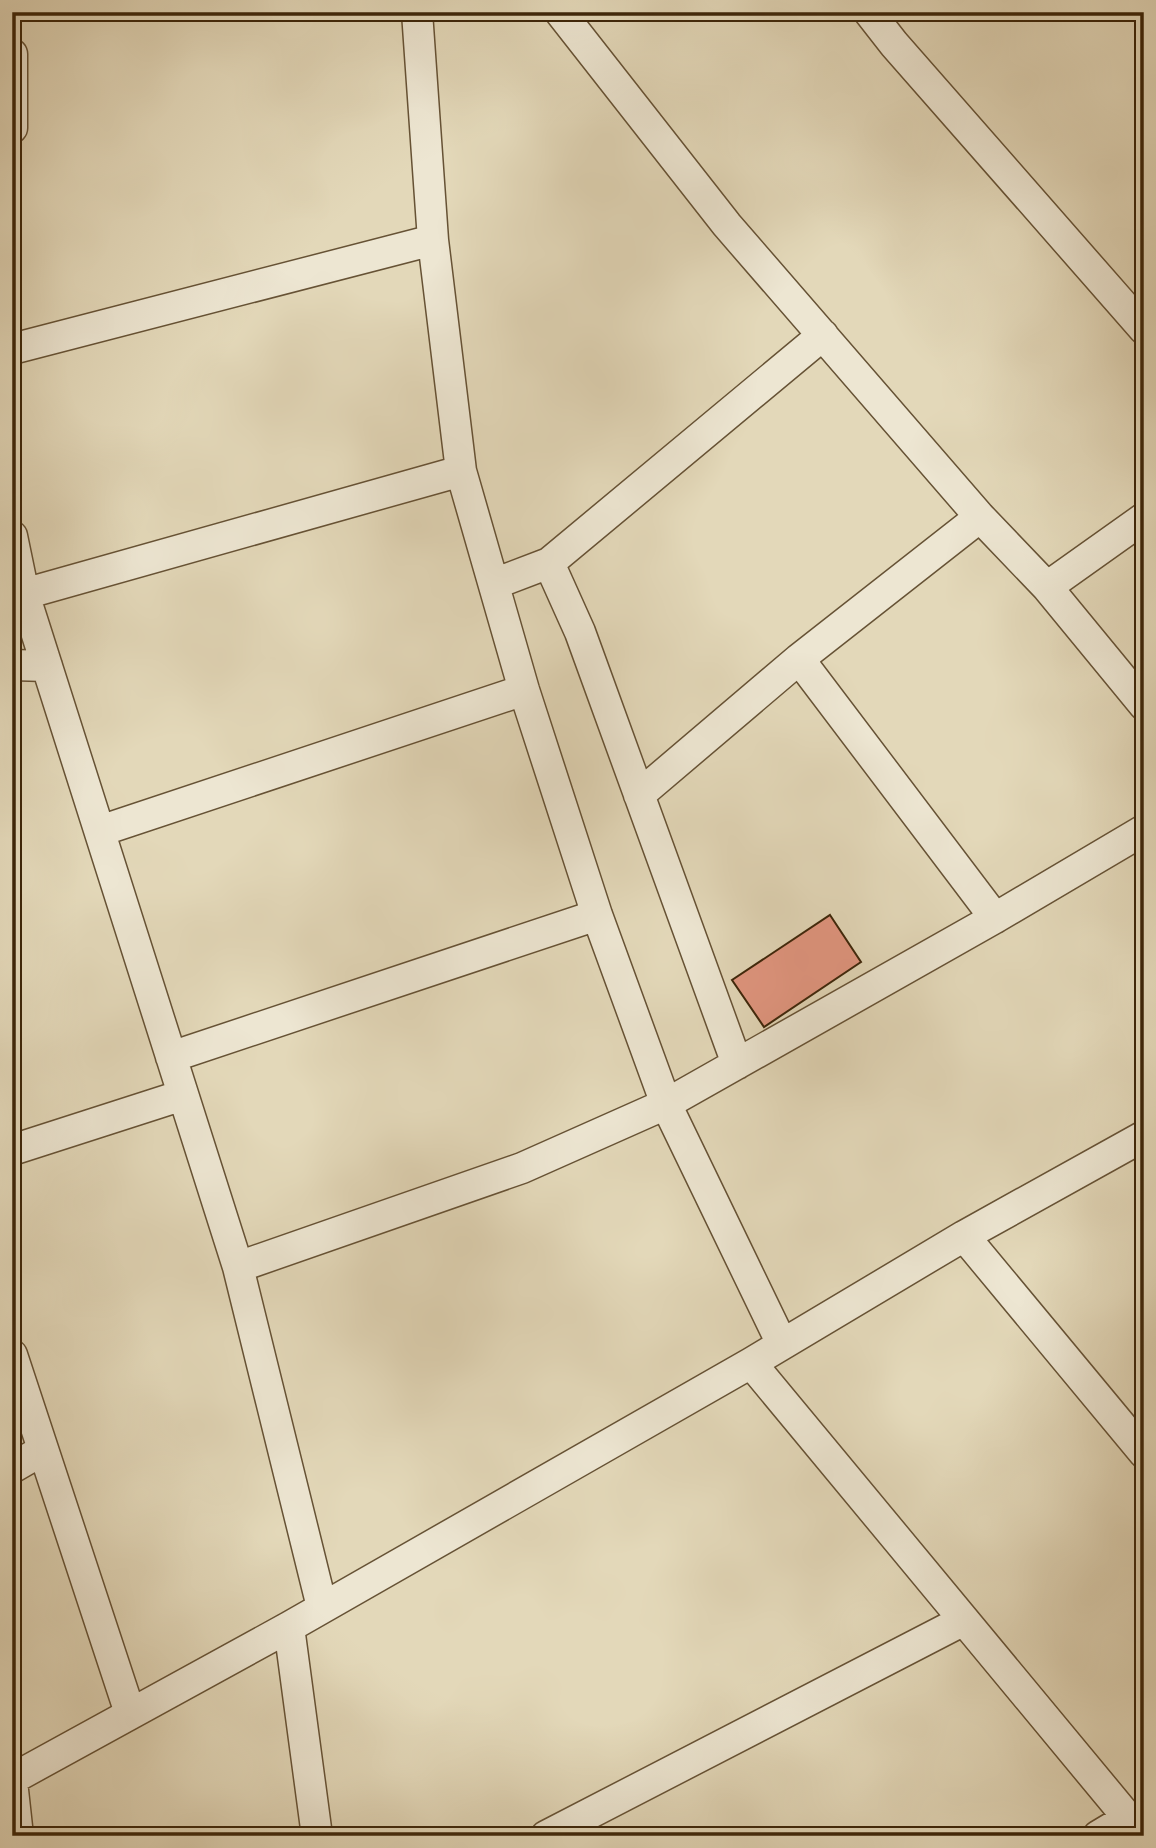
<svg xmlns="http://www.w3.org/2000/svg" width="1156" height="1848" font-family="'IM FELL DW Pica',serif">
	<rect width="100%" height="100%" fill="#e3d8b9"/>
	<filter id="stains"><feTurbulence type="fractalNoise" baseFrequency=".00286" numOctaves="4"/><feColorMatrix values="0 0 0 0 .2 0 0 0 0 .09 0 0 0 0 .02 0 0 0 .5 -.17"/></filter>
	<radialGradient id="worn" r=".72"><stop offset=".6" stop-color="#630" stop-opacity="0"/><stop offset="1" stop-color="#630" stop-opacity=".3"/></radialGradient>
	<path fill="#e29680" stroke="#3c2509" stroke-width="2" d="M830,915L861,962L764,1027L732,980Z"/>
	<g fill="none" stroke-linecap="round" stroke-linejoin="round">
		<defs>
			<path id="street" d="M417,12L433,240L461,471L524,690L597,915L666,1104L782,1344
				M560,12L727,225L980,517L1047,587L1144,705
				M869,12L894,44L1144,329
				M12,54V128
				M12,349L433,240
				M12,536L24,594L238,1267L322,1607
				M549,563L580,632L737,1064
				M494,584L549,563L823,335
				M1047,587L1144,518
				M24,594L461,471
				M799,659L995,918
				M12,665L47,666
				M639,795L799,659L980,517
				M100,831L524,690
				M171,1057L597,915
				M12,1150L183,1095
				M964,1236L1144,1453
				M238,1267L522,1168L666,1104L995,918L1144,830
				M12,1355L130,1713
				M751,1363L1143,1836
				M12,1468L43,1450
				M289,1627L317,1836
				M12,1779L289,1627L751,1363L964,1236L1144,1136
				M12,1781L18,1836
				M546,1836L964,1620
				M1098,1836L1128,1818"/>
		</defs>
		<use href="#street" stroke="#665235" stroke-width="33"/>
		<use href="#street" stroke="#ede6d2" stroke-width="30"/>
	</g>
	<rect width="1156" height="1848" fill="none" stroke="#e3d8b9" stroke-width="42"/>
	<rect x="14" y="14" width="1128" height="1820" fill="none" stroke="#3c2509" stroke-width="3.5"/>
	<rect x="21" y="21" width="1114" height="1806" fill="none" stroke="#3c2509" stroke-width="2"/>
	<rect width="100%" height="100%" filter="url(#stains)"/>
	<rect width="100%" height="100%" fill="url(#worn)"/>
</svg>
